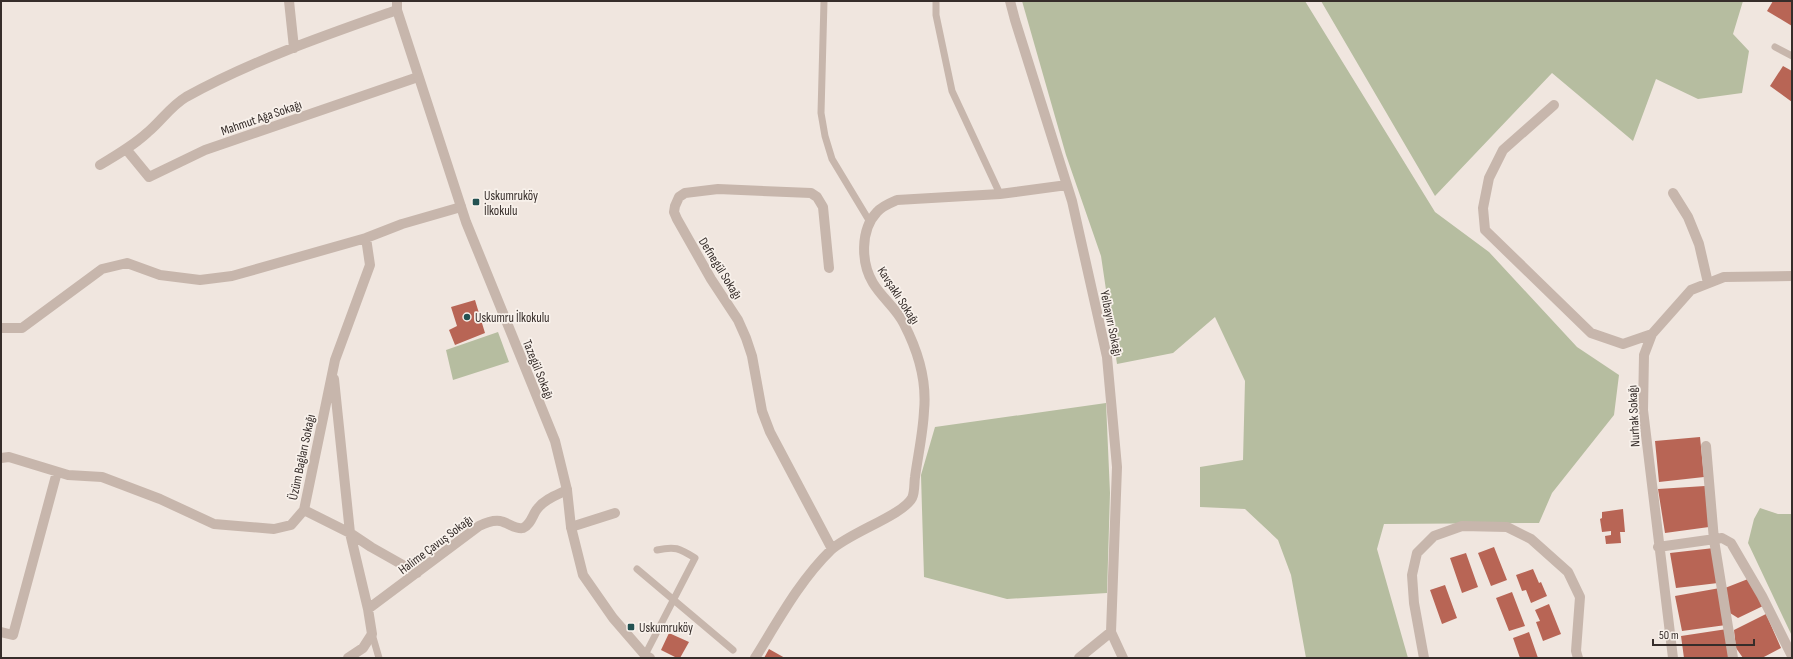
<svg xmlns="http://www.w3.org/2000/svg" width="1793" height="659" font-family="'Sofia Sans Condensed',sans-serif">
	<rect width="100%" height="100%" fill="#f0e6df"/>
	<path fill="#b6bda0" d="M1022,1H1305L1435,212L1489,252L1577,347L1619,375L1614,415L1552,493L1539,523L1384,524L1377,549L1408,658H1306L1291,575L1278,540L1245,509L1200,507V467L1243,460L1245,381L1215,317L1173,353L1117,364L1101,256L1066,155Z
		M1321,1H1743L1733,34L1749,51L1742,93L1698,99L1656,79L1633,141L1552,73L1435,196Z
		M498,332L509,362L453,380L446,350Z
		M1106,403L1110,493L1107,593L1007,599L924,577L921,475L935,427Z
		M1760,508L1778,514H1792V636L1748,543L1754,519Z"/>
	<path fill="#b86555" d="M1773,1H1792V26L1767,11Z
		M1783,66L1792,71V102L1770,86Z
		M475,300L485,333L455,345L449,330L457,326L451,307Z
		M1700,437L1704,477L1659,482L1655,441Z
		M1705,486L1709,527L1665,533L1658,489Z
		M1623,509L1625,532H1620L1621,543L1606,544L1605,536L1611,535V531L1602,532L1600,519L1602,518V512Z
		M1494,547L1507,580L1491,586L1478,553Z
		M1714,548L1718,583L1676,588L1670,553Z
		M1466,553L1478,587L1462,593L1450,558Z
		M1533,569L1539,583L1541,582L1547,596L1531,603L1526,590L1522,591L1516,575Z
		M1748,579L1763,606L1738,618L1730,613L1725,588Z
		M1445,585L1457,618L1442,624L1430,590Z
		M1720,588L1726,625L1682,631L1675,596Z
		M1512,592L1525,626L1509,631L1496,598Z
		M1549,604L1561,634L1543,641L1536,622L1540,621L1535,610Z
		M1766,614L1781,648L1762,658H1743L1736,648L1734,630Z
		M1727,629L1731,658H1684L1681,636Z
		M1529,632L1538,658H1520L1513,638Z
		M669,633L689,642L680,658H677L661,650Z
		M769,649L785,658H764Z"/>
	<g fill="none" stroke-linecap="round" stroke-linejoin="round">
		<path stroke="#c7b6ac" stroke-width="7" d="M824,1L821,113L825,136L832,159L870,222
			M936,1V15L952,91L1000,194
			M1775,47L1792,56
			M637,569L733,650
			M372,634L379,658
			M645,655L695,558C679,548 675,546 657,550"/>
		<path stroke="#c7b6ac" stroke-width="10" d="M289,1L294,48
			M1010,1L1015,20L1072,201L1107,357L1117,467L1111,632L1123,658
			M1554,105L1503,150L1489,178L1483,208L1485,230L1591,333L1623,344L1652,334
			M126,149L149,177L205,150L418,77
			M100,165C117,155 134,145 148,132C161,121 171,106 186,97C253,60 326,35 397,10
			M1673,193L1688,217L1699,244L1708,283
			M829,268L823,207L817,197L811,193L718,189L685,193L679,197L675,206L674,212L677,219L711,279L738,320L746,338L752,356L762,411L770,432L832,549
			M1,328H22L102,269L127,263L160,275L200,280L232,276L366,238L402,224L461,207
			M334,379L350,533L368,609L372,634L363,648L348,658
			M1706,446L1714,540L1733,658
			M1,458L9,457L68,475L102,477L160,499L214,524L274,529L291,525L304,510L335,360L370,265L366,238
			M304,510L350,533L371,547L417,573
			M571,527L615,513
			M1658,547L1722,538L1731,543L1762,596L1792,656
			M368,609L479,526C485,523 493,520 500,521C507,522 516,530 523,528C531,525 533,513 538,508C545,499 557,495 567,490
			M1,632L13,635L57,472
			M755,658C778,621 800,580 831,550C849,533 903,515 912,498C915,492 914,483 915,477C918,455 923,433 924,411C927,381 918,351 904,324C897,309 882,298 873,283C861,263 860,230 877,212C882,206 890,203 897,200L1000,194L1067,185
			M1079,658L1111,632
			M1424,658L1414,603L1412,575L1417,553L1434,536L1462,526L1507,527L1531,539L1568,572L1580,597L1576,651L1578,658
			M1673,658L1643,410L1644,355L1652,334L1691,290L1724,277L1792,276"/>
		<path stroke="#c7b6ac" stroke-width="10" d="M397,1V10L466,222L555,441L567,490L571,527L583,575L613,618L645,655L650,658"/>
	</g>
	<g fill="#245252" stroke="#f8f1eb" stroke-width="1.5">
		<rect x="472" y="198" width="8" height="8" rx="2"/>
		<circle cx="467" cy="317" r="4"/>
		<rect x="627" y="623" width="8" height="8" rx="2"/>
	</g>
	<g text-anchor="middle" stroke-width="3.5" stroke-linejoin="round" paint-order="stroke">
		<g font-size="13" fill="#362d2a" stroke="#f8f1eb">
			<text transform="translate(261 117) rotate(-19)" y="5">Mahmut Ağa Sokağı</text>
			<text transform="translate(721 268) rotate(58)" y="5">Defnegül Sokağı</text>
			<text transform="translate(899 295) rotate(57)" y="5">Kavşaklı Sokağı</text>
			<text transform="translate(1112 323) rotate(78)" y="5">Yelbayırı Sokağı</text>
			<text transform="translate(539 369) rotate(68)" y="5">Tazegül Sokağı</text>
			<text transform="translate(1633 416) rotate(-93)" y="5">Nurhak Sokağı</text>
			<text transform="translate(301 457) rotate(-78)" y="5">Üzüm Bağları Sokağı</text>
			<text transform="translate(435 544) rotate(-37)" y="5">Halime Çavuş Sokağı</text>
		</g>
		<g font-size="13" fill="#362d2a" stroke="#f8f1eb" text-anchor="start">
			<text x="484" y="200">Uskumruköy<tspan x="484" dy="15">İlkokulu</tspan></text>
			<text x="475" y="322">Uskumru İlkokulu</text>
			<text x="639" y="632">Uskumruköy</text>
		</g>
	</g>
	<rect width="1793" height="659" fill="none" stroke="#362d2a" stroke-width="4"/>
	<path d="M1653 639v6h101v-6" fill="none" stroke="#362d2a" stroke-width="2"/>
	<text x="1659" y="639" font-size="12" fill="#362d2a" stroke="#f8f1eb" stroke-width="3" paint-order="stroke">50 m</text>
</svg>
